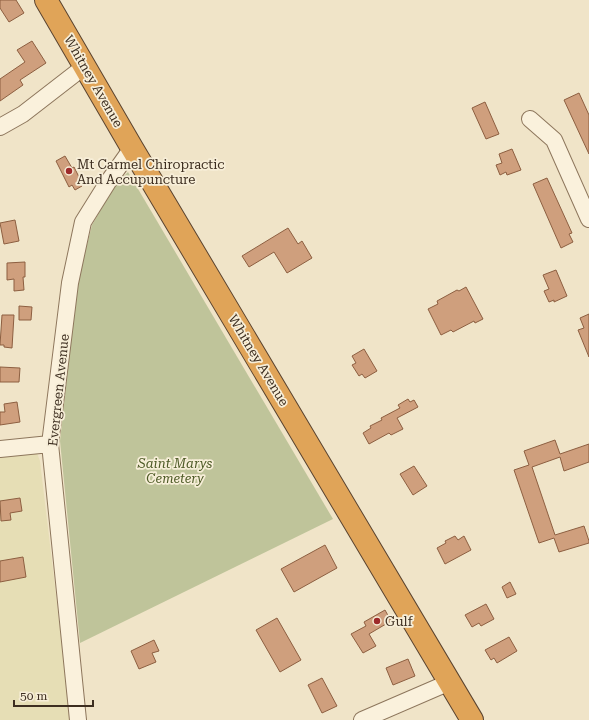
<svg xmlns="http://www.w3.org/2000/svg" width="589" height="720" font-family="'Roboto Serif',serif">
	<rect width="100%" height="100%" fill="#f0e4c8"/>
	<path fill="#e6deb5" d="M32,451L37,453L40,461L71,720H0V453Z"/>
	<path fill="#bfc49a" d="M128,172L333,519L80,643L60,441L77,284L92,225L115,185Z"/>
	<path fill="#cf9f7d" stroke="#8d5f41" d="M0,0H16L24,13L9,22L0,8Z
		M32,41L46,63L20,80L23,85L0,101V79L25,62L17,50Z
		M579,93L589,115V154L564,100Z
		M485,102L499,134L486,139L472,108Z
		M512,149L521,170L507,175L506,172L500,175L496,165L502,163L499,154Z
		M65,156L72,168L74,167L81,181H80L82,186L75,190L72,185L69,187L56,161Z
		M547,178L572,233L569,234L573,242L561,248L533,184Z
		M15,220L19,241L4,244L0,223Z
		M288,228L298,244L302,241L312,258L287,273L274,252L249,267L242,256Z
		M25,262V277H23L24,290L14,291V279L7,280V263Z
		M556,270L567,296L554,302V300L549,302L544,291L549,289L543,275Z
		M466,287L483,319L475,323L474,321L453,332L451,330L441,335L428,309L438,304L437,301L457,290L459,291Z
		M19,306L32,307L31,320H19Z
		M589,314V357L578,330L584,328L580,318Z
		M2,315H14L12,348L4,347V345H0Z
		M364,349L377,371L365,378L362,374L359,376L352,365L356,363L352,356Z
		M0,367L20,368L19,382H0Z
		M408,399L410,402L414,400L418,407L397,418L403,429L391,435L389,433L369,444L363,433L371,428L370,426L382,420L381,418L400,408L398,405Z
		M17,402L20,422L0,425V412H5L4,404Z
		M555,440L560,454L589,444V462L564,471L560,457L532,467L555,535L584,526L589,541V543L559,552L554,538L539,543L514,470L529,465L524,451Z
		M414,466L427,486L413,495L400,474Z
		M20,498L22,511L10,513L11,520L1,521L0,501Z
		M455,536L458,540L464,536L471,550L445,564L437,548L446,543L445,541Z
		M325,545L337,568L294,592L281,569Z
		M23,557L26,577L0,582V561Z
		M510,582L516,594L507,598L502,587Z
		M486,604L494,619L481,626L479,623L472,627L465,615Z
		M385,610L391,621L369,634L376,646L363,653L351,634L366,626L364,622Z
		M277,618L301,660L280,672L256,630Z
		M509,637L517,651L497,663L494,658L491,660L485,650Z
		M154,640L159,651L152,653L156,662L139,669L131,651Z
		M408,659L415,676L393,685L386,668Z
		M322,678L337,706L322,713L308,685Z"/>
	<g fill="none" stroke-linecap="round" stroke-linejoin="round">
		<defs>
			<path id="minor" d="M530,119L554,140L589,219
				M0,127L23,114L85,66
				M0,449L50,444
				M78,720L50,444L70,283L83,222L108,182L132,148
				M362,720L450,682"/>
			<path id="highway" d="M46,0L132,148L472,720"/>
		</defs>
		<use href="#minor" stroke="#8d765c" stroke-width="18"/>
		<use href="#highway" stroke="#5b4430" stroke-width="24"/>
		<use href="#minor" stroke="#faf1dc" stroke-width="16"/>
		<use href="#highway" stroke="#e0a458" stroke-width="22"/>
	</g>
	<g fill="#9e2a2b" stroke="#f7eed8" stroke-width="1.5">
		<circle cx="69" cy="171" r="4"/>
		<circle cx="377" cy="621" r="4"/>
	</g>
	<g text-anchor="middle" stroke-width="3.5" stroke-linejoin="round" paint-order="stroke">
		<g font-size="13" fill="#3d2e20" stroke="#f7eed8">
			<text transform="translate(94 81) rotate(60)" y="5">Whitney Avenue</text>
			<text transform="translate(259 360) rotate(59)" y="5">Whitney Avenue</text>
			<text transform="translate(58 390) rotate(-84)" y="5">Evergreen Avenue</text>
		</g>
		<g font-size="13" fill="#3d2e20" stroke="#f7eed8" text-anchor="start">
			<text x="77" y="169">Mt Carmel Chiropractic<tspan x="77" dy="15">And Accupuncture</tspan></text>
			<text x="385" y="626">Gulf</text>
		</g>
		<g font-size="13" font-style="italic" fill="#4d5a26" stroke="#f7eed8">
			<text x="175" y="468">Saint Marys<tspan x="175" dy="15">Cemetery</tspan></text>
		</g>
	</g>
	<path d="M14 700v6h79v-6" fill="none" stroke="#3d2e20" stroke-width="2"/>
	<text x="20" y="700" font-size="12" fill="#3d2e20" stroke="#f7eed8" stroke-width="3" paint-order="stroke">50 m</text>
</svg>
